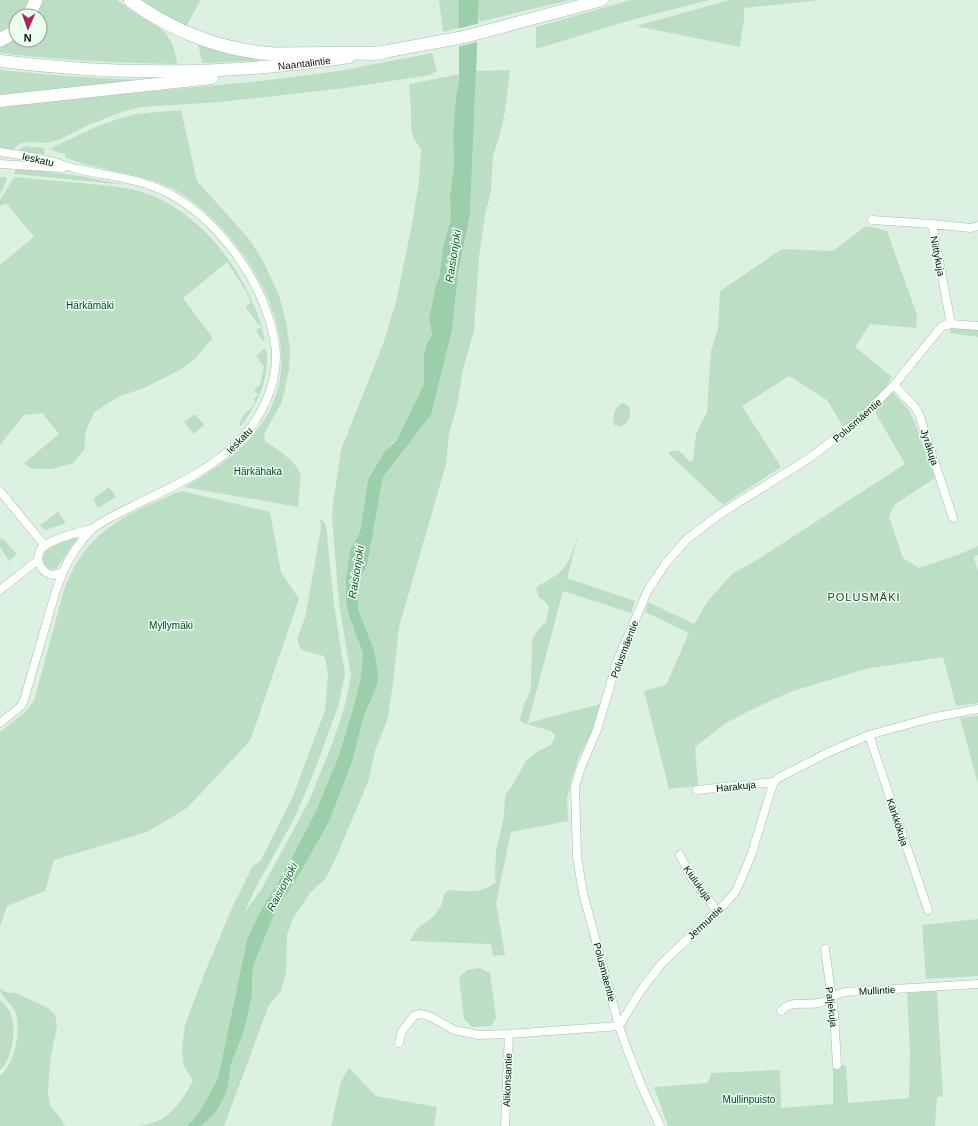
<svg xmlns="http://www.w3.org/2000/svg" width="978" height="1126" font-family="Helvetica,sans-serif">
	<rect width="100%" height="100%" fill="#dcf1e2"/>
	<path fill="#bcdec5" d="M0,0H31L23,16H16V23L10,29L0,35Z
		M41,0H117L131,10L158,26L166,34L172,43L176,56L177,64C117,63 59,60 0,53V44L16,35V40H40V16H34Z
		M137,0H200V1L186,27Z
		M439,0H459V28L443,32Z
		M479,0H570L479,22Z
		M631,0H709L628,21L536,49V27Z
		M730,0H821L744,8V19L740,47L636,26Z
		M198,43L258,57L259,59L257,61L202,63Z
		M432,53L437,71L430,75L345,88L220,102L141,107L125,111L88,125L59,140L45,143L32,142L21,143L12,150L0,147V108L15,104L271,80L339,71Z
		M0,70L66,76L141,80L0,97Z
		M510,70L505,111L500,134L493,156L491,191L485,215L479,257L474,331L463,369L457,405L449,434L446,464L399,627L394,675L388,718L375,751L368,782L334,862L326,878L310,893L292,920L287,935L286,973L281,991L269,1005L224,1126H201L217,1111L227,1091L231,1064L245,1028L252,996V974L254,964L276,910L300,873L329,822L352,762L363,719L377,685L374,650L358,609L359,579L367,566L383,477L431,415L452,330L458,273L470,215L476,71Z
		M459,74L453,135L454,166L450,195L451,219L443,247L439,278L436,285L429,319L432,335L426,345L424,355V384L397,440L392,443L368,480L360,532L350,550L346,578V600L349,616L363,653L360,681L351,716L338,758L315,813L288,865L258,916L247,940L218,1078L207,1099L194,1119L187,1126H139C144,1125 150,1124 155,1122C172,1116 185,1096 193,1081L184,1066L182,1048L185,1025L205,972L235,901L239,894L252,867L261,860L293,796L325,710L328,676L326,661L324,656L305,651L300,648L297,639L305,618L321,528L320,519L323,521L326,525L334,605L345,674L338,707L312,777L294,819L256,887L244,913L261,890L309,801L334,739L344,709L351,676L339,603L332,518L333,504L341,450L383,344L396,302L413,219L419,181L421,150L413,137L411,125V110L409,86L410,84Z
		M181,110L197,181L250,240L263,261L279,295L286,322L290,350L289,370L285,389L281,404L264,434L265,441C275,448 297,462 300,473C302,480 298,498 298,507L184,487C221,467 262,438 276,395C300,324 242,235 185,196C156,176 121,174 88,165C80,163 72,160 65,157V154L55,152V150L49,149L98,126L118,119L136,114Z
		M25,146L44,148L45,154L30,153L18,151L21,148Z
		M16,168L81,176L126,185L14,174Z
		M0,177H6L7,180L0,194Z
		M14,177C36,179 59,181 81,183C99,185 118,186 135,190C201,207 251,277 265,340L263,341L256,331L261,327L246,308V306L251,303L246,291L227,262L183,298L212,337V339L195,359L180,370L144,388L118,397L94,412L86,431L84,450L73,463L52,469H40L30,468L24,463L59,434L42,413L24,415L0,445V265L34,237L6,203L1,206L0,205V200Z
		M866,226L887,231L917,315L916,328L870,324L855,347L892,377L873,407L858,421L843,426L827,400L789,376L742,406L781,467L723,505L668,453C679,446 682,454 690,462L693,460L696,434L707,412L711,351L718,329L720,291L782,249L833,251Z
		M951,324L978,326V337L950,333Z
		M264,349H266C271,376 257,405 241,426L239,423L245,413L251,409L255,402L253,400L258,395L254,390L260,385L264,367L256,356Z
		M890,389L908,409L915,423L935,478L894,505L889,517L903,558L919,568L960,554L978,546V555L974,557L978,572V703L956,706L943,657L865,669L790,692L755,708L726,723L695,747L698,786L669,789L644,691L666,685L689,633L645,612L648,602L694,624L708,601L732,574L760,558L905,464L875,412Z
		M623,403L629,406C632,415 629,423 620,427L614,425C612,416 614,407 623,403Z
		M195,414L204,425L194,434L184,422Z
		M109,487L116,497L98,508L93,499Z
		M182,491L270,512L281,572L299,599L250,741L187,808L147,832L54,860L45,891L7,906L0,927V732L25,712L34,701L64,590C86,531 122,517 175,493Z
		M58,512L66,523L45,530L40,525Z
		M579,532L567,578L635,601L631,613L563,591L528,723L600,704L591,734L579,756L572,778L567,798L568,821L511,832L496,903L505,955L493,956L491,944L410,941L417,929L433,917L441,906L444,894L449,890C467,891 482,894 496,882L495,874L496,851L504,817L505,796L512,786L526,761L538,751L551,745L554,740L555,735L551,731L523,723L520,720L524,704L530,692L531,685L532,643L534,636L538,630L546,622L549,607L545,601L539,598L536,588C543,582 554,578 560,572C571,562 574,546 579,532Z
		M75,536L77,539L56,569H50L45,566C36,548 63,542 75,536Z
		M2,538L17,554L9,561L0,547V540Z
		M978,716V784L960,718Z
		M978,919V976L926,979L922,925Z
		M480,968L490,973L496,1018L491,1026L472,1027L464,1019L459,978L467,970Z
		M0,988L5,992L16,993L48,1008L55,1015L57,1026L50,1061L48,1092L50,1106L59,1116L65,1126H0V1076C15,1063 22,1029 15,1011C11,1003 0,997 0,988Z
		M937,991L943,1096L937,1097L935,1126H668L654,1087L708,1083L711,1073L780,1070L781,1108L833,1104V1066L846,1065L848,1103L909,1098L910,1051L907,993Z
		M0,1000C4,1004 8,1008 10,1012C17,1027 13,1059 0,1070Z
		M349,1068L376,1096L437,1107L434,1126H331L341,1081Z"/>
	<path fill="#9bceaa" d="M459,0H479L470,215L458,273L452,330L431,415L383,477L367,566L359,579L358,609L374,650L378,674L377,685L363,719L352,762L329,822L300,873L276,910L254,964L252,974V996L245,1028L231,1064L227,1091L217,1111L201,1126H187L194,1119L207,1099L218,1078L247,940L258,916L288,865L315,813L338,758L351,716L360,681L363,653L349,616L346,600V578L350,550L360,532L368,480L385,451L397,440L424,384V355L426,345L432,335L429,319L436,285L439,278L443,247L451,219L450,195L454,166L453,135L456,98L459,79Z"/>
	<path fill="#dcf1e2" d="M480,23V41L457,47V29Z"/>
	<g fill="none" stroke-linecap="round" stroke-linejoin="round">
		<defs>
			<path id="minor" d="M0,152C14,154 28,156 41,159C53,161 65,166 77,169C107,176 138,178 166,192C214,216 255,271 270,322C273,333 276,344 276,355C276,387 263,414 242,438C212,470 172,487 133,506C122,512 98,522 90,531C62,561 56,590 45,628C38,652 31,676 24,700L20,707L0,723
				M0,164L63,168
				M872,220L932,224L951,324
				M932,224L971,228L978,226
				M894,385L915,407L919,414L953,518
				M0,491L45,546
				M38,560C41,571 49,578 61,573
				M0,590L38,560C38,556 39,551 42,548C50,540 79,532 91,529
				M869,735L928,910
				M697,790L774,782
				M680,855L691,877L717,911
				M825,949L834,1013L837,1065
				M781,1011C792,999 803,1006 818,1003C827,1002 835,994 845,992L978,984
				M399,1043L402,1031L414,1016L420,1014L426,1015L433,1018L454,1030L479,1035L509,1034L619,1026L641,990L662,963L724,905L736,891L751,856L771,790L774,782L780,777L829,752L869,735L931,718L978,709
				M505,1126L509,1034
				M660,1126L642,1087L627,1049L619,1026L583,893L577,857L575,787L581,767L597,730L618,659L648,590L666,563L687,539L720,514L811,457L858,421L894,385L942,326L951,324L978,326"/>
			<g id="secondary">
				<path d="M372,54L464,37L602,0"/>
				<path id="s1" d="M0,61C118,76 232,75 349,57"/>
				<path d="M0,101L212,78"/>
			</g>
			<path id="primary" d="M130,0C171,31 221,50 273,54L382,53
				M29,16L36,0
				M0,40L16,31"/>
		</defs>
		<use href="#minor" stroke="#a8bcad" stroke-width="9"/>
		<use href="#secondary" stroke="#a8bcad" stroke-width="13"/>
		<use href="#primary" stroke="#a8bcad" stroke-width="14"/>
		<use href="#minor" stroke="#fff" stroke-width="8"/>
		<use href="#secondary" stroke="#fff" stroke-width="12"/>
		<use href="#primary" stroke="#fff" stroke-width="13"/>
	</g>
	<g text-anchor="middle" stroke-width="3" stroke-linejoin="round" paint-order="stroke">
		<g font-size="10" fill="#080f0a" stroke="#eaffef">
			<text dy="4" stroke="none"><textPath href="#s1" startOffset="305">Naantalintie</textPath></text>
			<text transform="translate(38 159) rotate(13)" y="4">Ieskatu</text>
			<text transform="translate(938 256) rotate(79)" y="4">Niittykuja</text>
			<text transform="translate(857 420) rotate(-41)" y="4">Polusmäentie</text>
			<text transform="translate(239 440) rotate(-46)" y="4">Ieskatu</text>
			<text transform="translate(930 447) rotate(72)" y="4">Jyräkuja</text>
			<text transform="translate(624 649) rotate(-69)" y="4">Polusmäentie</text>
			<text transform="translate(736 786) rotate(-6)" y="4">Harakuja</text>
			<text transform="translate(898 822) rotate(72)" y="4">Kärkkökuja</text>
			<text transform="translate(698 883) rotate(55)" y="4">Kiulukuja</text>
			<text transform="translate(705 922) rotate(-43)" y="4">Jermuntie</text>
			<text transform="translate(605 972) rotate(75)" y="4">Polusmäentie</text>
			<text transform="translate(877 990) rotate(-3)" y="4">Mullintie</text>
			<text transform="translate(832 1007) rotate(83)" y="4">Paljekuja</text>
			<text transform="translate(507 1080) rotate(-88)" y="4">Alikonsantie</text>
		</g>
		<g font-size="10" fill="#003f1e" stroke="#eaffef">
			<text x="90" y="309">Härkämäki</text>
			<text x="258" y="475">Härkähaka</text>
			<text x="171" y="629">Myllymäki</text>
			<text x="749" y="1103">Mullinpuisto</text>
		</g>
		<g font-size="11" font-style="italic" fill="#17512f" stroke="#eaffef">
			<text transform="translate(453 256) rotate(-81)" y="4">Raisionjoki</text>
			<text transform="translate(356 572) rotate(-81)" y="4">Raisionjoki</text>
			<text transform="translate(282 887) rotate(-62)" y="4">Raisionjoki</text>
		</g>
		<g font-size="11" letter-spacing="1" fill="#2b3c30" stroke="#eaffef">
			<text x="864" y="601">POLUSMÄKI</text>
		</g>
	</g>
	<g transform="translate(28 28) rotate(182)"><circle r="19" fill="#eaffef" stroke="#909f93"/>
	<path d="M0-3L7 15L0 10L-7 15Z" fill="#b12359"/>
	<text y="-6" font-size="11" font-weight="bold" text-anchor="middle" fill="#080f0a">N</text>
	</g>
</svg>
